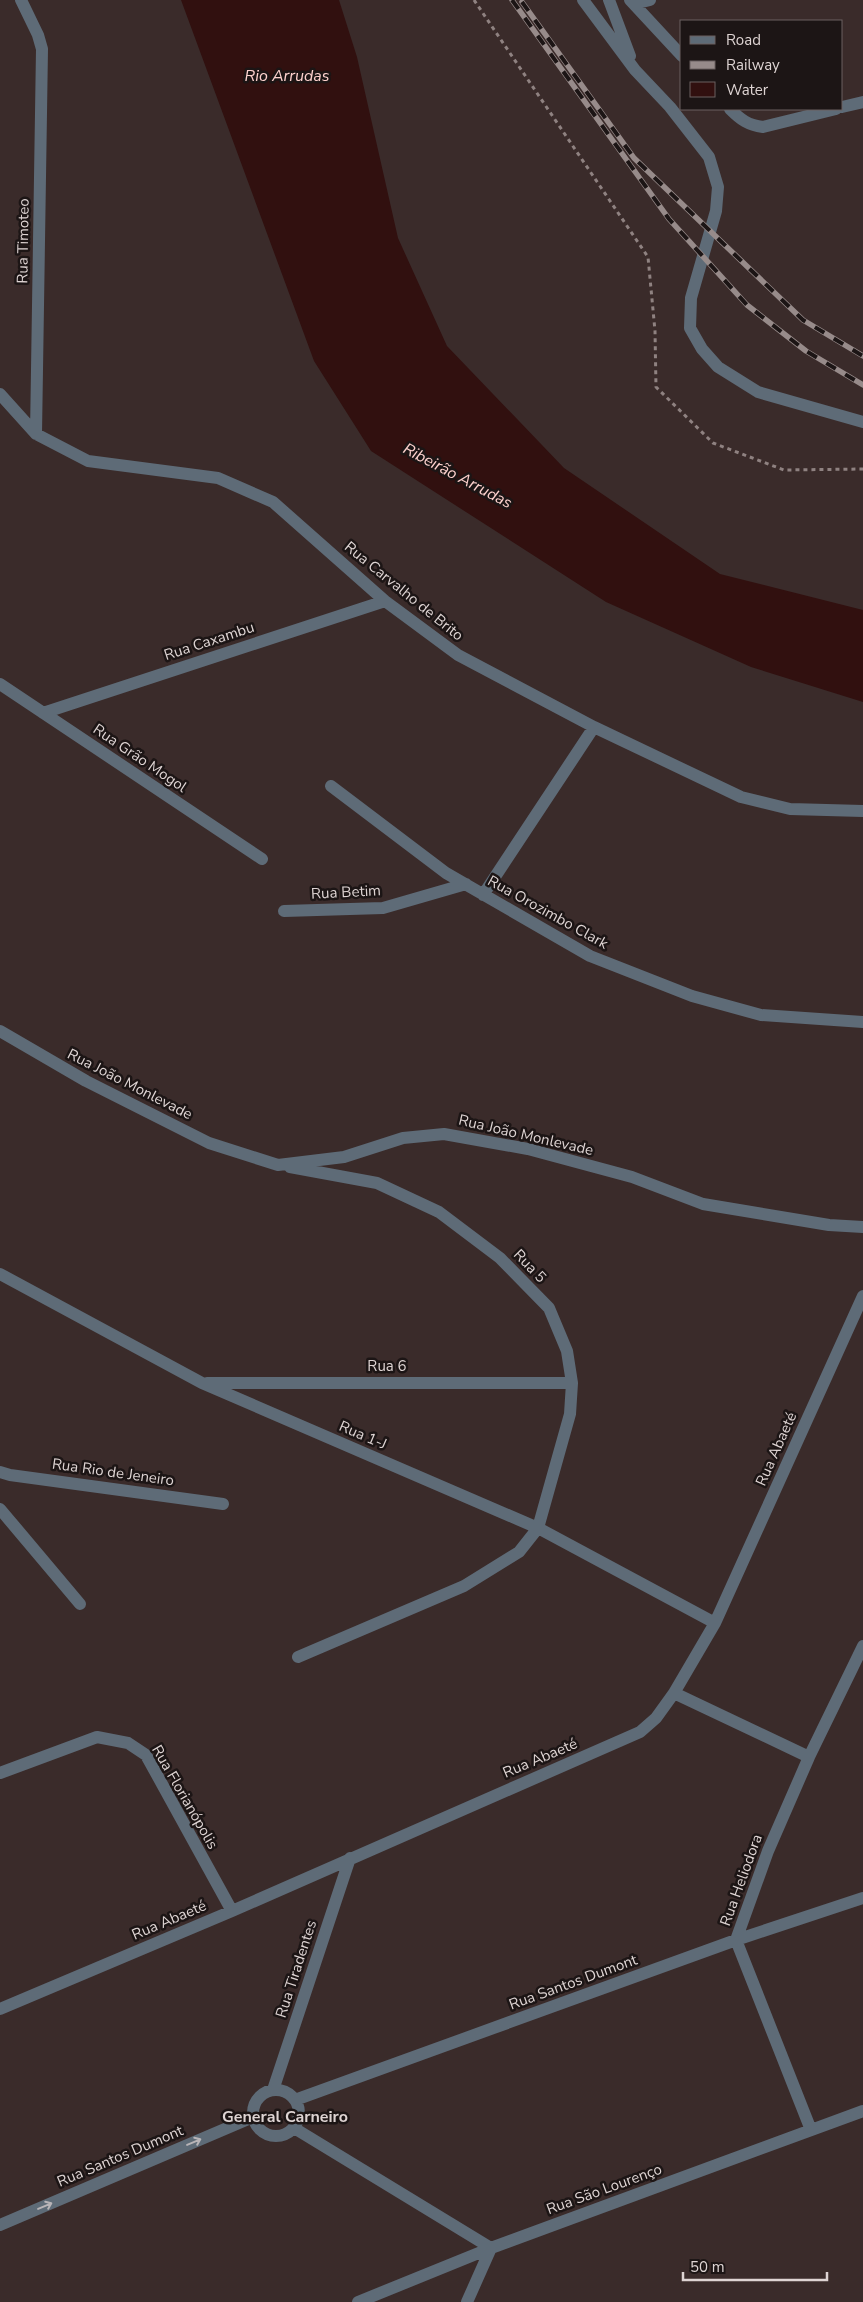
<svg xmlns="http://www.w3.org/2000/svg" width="863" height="2302" font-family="'Nunito Sans',sans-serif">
	<rect width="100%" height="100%" fill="#3a2b2a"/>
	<path fill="#31100f" d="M181,0H339L357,57L398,238L447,346L564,468L720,574L863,610V702L751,667L606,602L371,451L314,361Z"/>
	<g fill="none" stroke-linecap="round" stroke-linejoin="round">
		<path stroke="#8f8281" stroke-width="3" stroke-dasharray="4 4" stroke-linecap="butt" d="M474,0L648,257L655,331L656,387L713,443L784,470L863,469"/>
		<path stroke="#5e6b77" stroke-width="12" d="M21,0L38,35L42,49L36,434
			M583,0L635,70L670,107L709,157L718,187L716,211L691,298L690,328L702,349L718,367L758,392L863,422
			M609,0L630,56
			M630,0L682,56
			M634,4L650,0
			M842,107L863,102
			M730,109C741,120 748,125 763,127L836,109
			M0,394L36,434L88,461L218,478L273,502L385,601L458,655L594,727L741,797L790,809L863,811
			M0,684L262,859
			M43,713L385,601
			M331,786L446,873L590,956L692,996L761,1015L863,1022
			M483,895L594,727
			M284,911L383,908L466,884
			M0,1031L86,1081L209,1143L278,1165L344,1157L403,1138L444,1134L528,1149L632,1177L703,1204L829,1225L863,1227
			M290,1167L377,1183L439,1212L500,1258L549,1308L567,1351L572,1383L570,1414L538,1528L519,1552L464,1586L298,1657
			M0,1274L202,1383L538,1528L715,1623
			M207,1383H572
			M0,1472L10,1475L223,1504
			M0,1509L80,1604
			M674,1693L809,1757
			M0,1773L97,1737L128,1743L146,1755L232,1911
			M0,2009L232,1911L640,1732L656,1718L674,1693L715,1623L863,1296
			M253 2113a23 23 0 1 1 46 0a23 23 0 1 1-46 0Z
			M273,2090L350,1858
			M295,2100L736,1940L863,1898
			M294,2128L491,2248L467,2302
			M811,2130L736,1940L768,1851L809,1757L863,1646
			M0,2225L253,2117
			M358,2302L491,2248L863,2111"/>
		<defs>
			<path id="rail" d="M512,0L669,219L747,305L806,351L863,385
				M522,2L634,158L803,320L863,356"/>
		</defs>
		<use href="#rail" stroke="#978b8a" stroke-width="5.5"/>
		<use href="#rail" stroke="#1c1515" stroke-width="4" stroke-dasharray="11" stroke-linecap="butt"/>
	</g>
	<defs><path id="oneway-shaft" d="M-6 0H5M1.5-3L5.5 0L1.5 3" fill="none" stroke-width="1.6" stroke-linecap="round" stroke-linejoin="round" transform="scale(1.25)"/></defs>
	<g stroke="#b8b4b7">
		<use href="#oneway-shaft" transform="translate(194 2142) rotate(-23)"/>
		<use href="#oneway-shaft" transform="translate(45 2206) rotate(-23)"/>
	</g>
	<g text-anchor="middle" stroke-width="5" stroke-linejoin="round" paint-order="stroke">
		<g font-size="15" fill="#ded4d3" stroke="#1c1515">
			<text transform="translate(23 241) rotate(-89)" y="5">Rua Timoteo</text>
			<text transform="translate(404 591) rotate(39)" y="5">Rua Carvalho de Brito</text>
			<text transform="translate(209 641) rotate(-18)" y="5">Rua Caxambu</text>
			<text transform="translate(140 758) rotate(34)" y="5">Rua Grão Mogol</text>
			<text transform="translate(346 892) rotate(-3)" y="5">Rua Betim</text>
			<text transform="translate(548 912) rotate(29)" y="5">Rua Orozimbo Clark</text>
			<text transform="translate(130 1084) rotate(27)" y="5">Rua João Monlevade</text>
			<text transform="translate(526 1135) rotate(13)" y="5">Rua João Monlevade</text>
			<text transform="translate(530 1266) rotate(46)" y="5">Rua 5</text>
			<text x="387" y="1371">Rua 6</text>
			<text transform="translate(363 1435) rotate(23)" y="5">Rua 1-J</text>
			<text transform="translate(776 1449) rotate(-66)" y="5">Rua Abaeté</text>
			<text transform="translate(113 1472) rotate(8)" y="5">Rua Rio de Jeneiro</text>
			<text transform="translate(540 1758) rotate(-23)" y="5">Rua Abaeté</text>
			<text transform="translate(185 1797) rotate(60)" y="5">Rua Florianópolis</text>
			<text transform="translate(741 1880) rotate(-70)" y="5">Rua Heliodora</text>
			<text transform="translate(169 1920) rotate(-23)" y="5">Rua Abaeté</text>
			<text transform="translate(296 1969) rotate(-72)" y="5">Rua Tiradentes</text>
			<text transform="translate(573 1982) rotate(-20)" y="5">Rua Santos Dumont</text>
			<text transform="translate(120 2156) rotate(-23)" y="5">Rua Santos Dumont</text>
			<text transform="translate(604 2189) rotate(-20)" y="5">Rua São Lourenço</text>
		</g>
		<g font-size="16" font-style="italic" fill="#fed2ce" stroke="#1c1515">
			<text x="287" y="81">Rio Arrudas</text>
			<text transform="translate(458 475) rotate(28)" y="6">Ribeirão Arrudas</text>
		</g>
		<g font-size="16" font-weight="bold" fill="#ded4d3" stroke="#1c1515">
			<text x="285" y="2122">General Carneiro</text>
		</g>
	</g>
	<rect x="680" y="20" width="162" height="90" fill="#1c1515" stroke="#6a6161"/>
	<rect x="690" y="36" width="25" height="8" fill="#5e6b77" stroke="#6a6161"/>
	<text x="726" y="45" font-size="15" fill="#ded4d3">Road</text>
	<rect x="690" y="61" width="25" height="8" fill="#978b8a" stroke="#6a6161"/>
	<text x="726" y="70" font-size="15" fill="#ded4d3">Railway</text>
	<rect x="690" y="82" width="25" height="15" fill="#31100f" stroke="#6a6161"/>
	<text x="726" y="95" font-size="15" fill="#ded4d3">Water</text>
	<path d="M683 2272v8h144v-8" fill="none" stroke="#ded4d3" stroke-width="2.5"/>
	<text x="690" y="2272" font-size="15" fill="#ded4d3" stroke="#1c1515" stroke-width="4" paint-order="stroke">50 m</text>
</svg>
